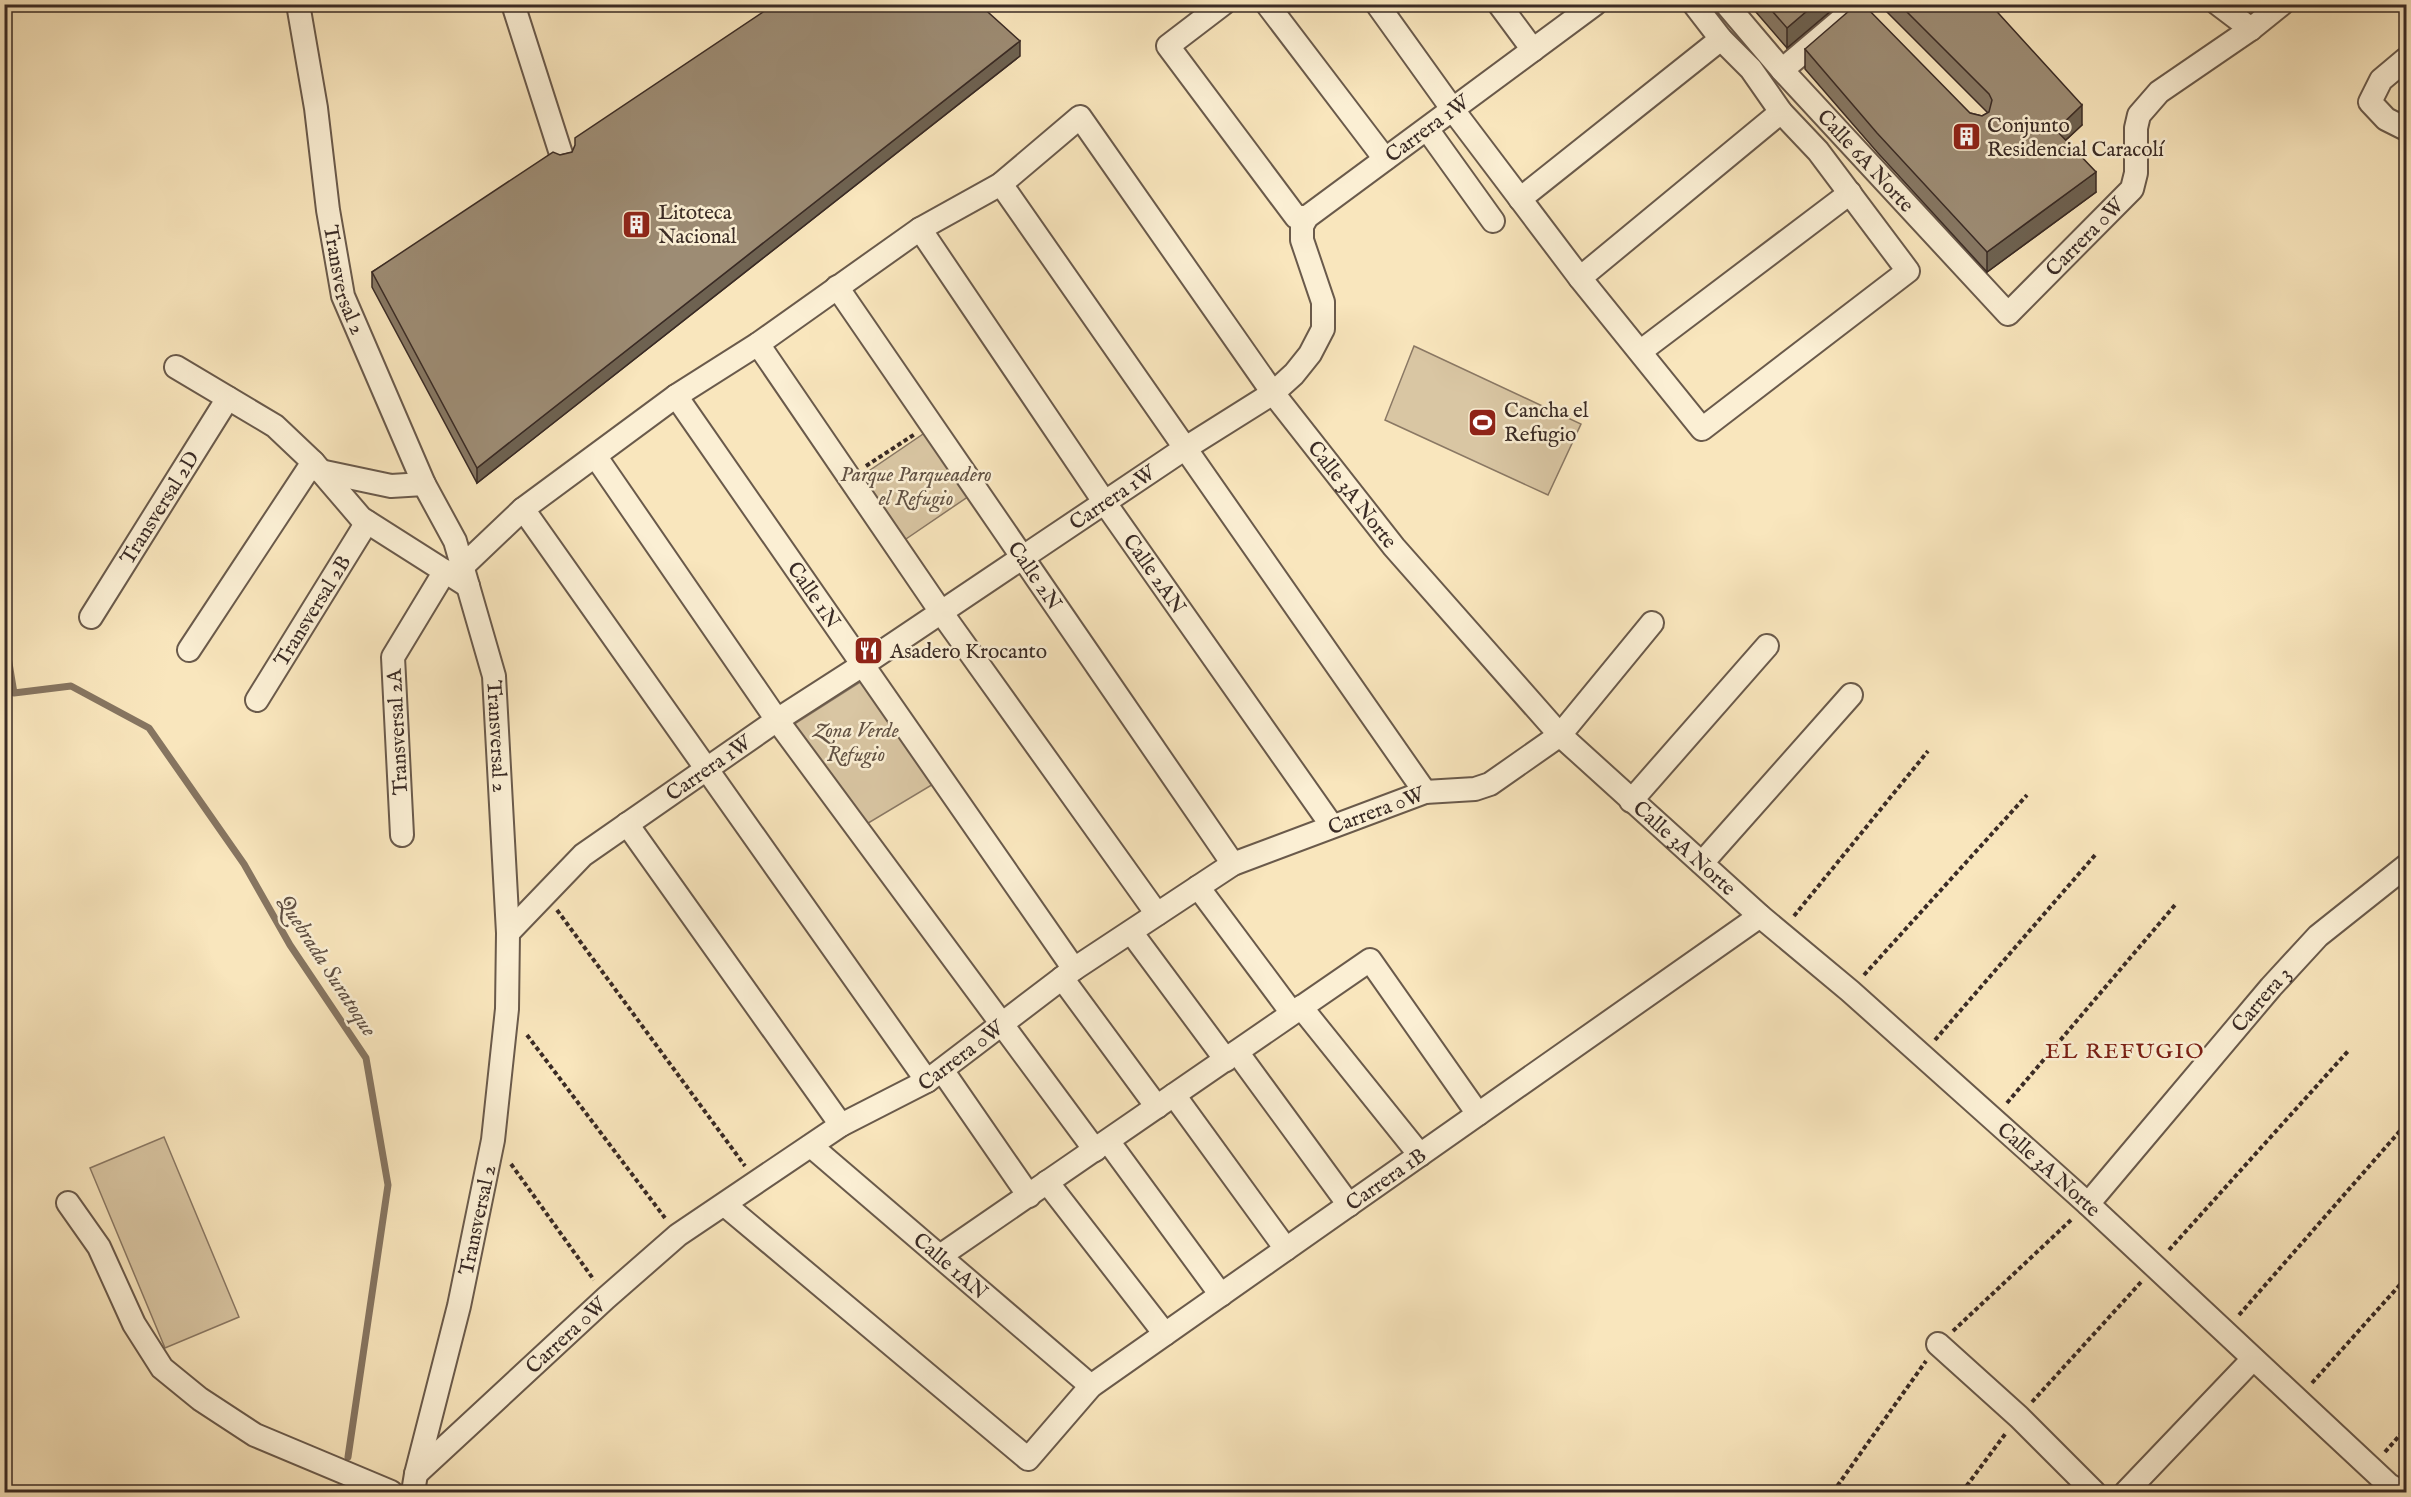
<svg xmlns="http://www.w3.org/2000/svg" width="2411" height="1497" font-family="'IM FELL English',serif">
	<rect width="100%" height="100%" fill="#f9e6bd"/>
	<filter id="stains"><feTurbulence type="fractalNoise" baseFrequency=".00333" numOctaves="4"/><feColorMatrix values="0 0 0 0 .2 0 0 0 0 .09 0 0 0 0 .02 0 0 0 .5 -.17"/></filter>
	<radialGradient id="worn" r=".72"><stop offset=".6" stop-color="#630" stop-opacity="0"/><stop offset="1" stop-color="#630" stop-opacity=".3"/></radialGradient>
	<path fill="#d9c6a3" stroke="#8a7864" stroke-width="1.5" d="M1414,346L1581,424L1548,495L1385,420Z
		M929,430L972,494L903,541L860,477Z
		M868,677L940,780L860,828L788,728Z
		M164,1137L239,1317L165,1348L90,1168Z"/>
	<g fill="none" stroke-linecap="round" stroke-linejoin="round">
		<path stroke="#867561" stroke-width="7" d="M4,633L14,693L71,686L149,728L244,864L290,945L366,1058L388,1185L348,1457"/>
		<defs>
			<g id="minor">
				<path id="s1" d="M298,4L316,108L328,210L343,296L424,484L455,541L494,676L508,933L507,1009L493,1140L459,1306L416,1474L413,1492"/>
				<path d="M513,4L562,157"/>
				<path d="M1223,4L1168,46L1296,217H1307"/>
				<path d="M1267,4L1385,159"/>
				<path d="M1377,4L1453,110L1580,278L1702,429L1908,271L1818,151L1781,112L1751,69L1721,39L1694,4"/>
				<path d="M1499,4L1533,50"/>
				<path id="s2" d="M1726,4L1782,70L2008,314L2132,189L2136,173V128L2139,115L2159,92L2251,29L2282,4"/>
				<path d="M2218,4L2251,29"/>
				<path d="M2406,59L2381,80L2370,102L2386,119L2406,129"/>
				<path d="M1782,70L1860,4"/>
				<path d="M1427,129L1493,221"/>
				<path d="M1001,184L1425,792"/>
				<path d="M1520,199L1721,39"/>
				<path id="s3" d="M920,229L1105,503L1332,826"/>
				<path d="M1580,278L1781,112"/>
				<path id="s4" d="M837,287L1233,864"/>
				<path d="M758,344L941,612L1157,914"/>
				<path d="M1641,351L1850,193"/>
				<path d="M176,367L275,426L313,462L361,518L468,586"/>
				<path id="s5" d="M676,396L1074,969"/>
				<path d="M596,457L777,720L1095,1150"/>
				<path d="M320,471L391,486L424,484"/>
				<path d="M523,509L927,1081"/>
				<path id="s6" d="M462,567L523,509L676,396L758,344L920,229L1001,184L1080,117L1273,393L1394,547L1560,735L1760,916L1850,991L2088,1204L2389,1485L2401,1492"/>
				<path id="s7" d="M91,617L228,398"/>
				<path d="M189,650L313,462"/>
				<path id="s8" d="M257,700L367,522"/>
				<path d="M1631,801L1767,646"/>
				<path d="M627,824L841,1125"/>
				<path d="M402,835L393,657L445,571"/>
				<path d="M1702,863L1851,695"/>
				<path d="M1198,887L1292,1013"/>
				<path d="M1131,932L1226,1060"/>
				<path id="s9" d="M508,933L583,855L777,720L864,664L1184,449L1273,393L1294,374L1310,354L1323,329V302L1302,240V226L1307,217L1595,4"/>
				<path d="M1062,978L1157,1107"/>
				<path d="M1301,1007L1420,1155"/>
				<path d="M1237,1052L1349,1205"/>
				<path d="M942,1070L1029,1196"/>
				<path d="M1174,1095L1286,1249"/>
				<path d="M1108,1141L1221,1295"/>
				<path id="s10" d="M811,1146L1091,1386"/>
				<path d="M1047,1182L1165,1334"/>
				<path d="M68,1203L99,1247L134,1324L162,1368L200,1399L255,1435L391,1492"/>
				<path id="s11" d="M2088,1204L2271,987L2318,936L2406,866"/>
				<path id="s12" d="M725,1205L1028,1459L1091,1386L1760,916"/>
				<path d="M940,1256L1370,960L1478,1114"/>
				<path d="M1938,1344L2019,1417L2094,1492"/>
				<path id="s13" d="M416,1474L606,1298L678,1235L841,1125L927,1081L1074,969L1233,864L1425,792L1475,789L1490,784L1560,735L1652,623"/>
				<path d="M2126,1492L2253,1359"/>
			</g>
		</defs>
		<use href="#minor" stroke="#6a5a4b" stroke-width="26"/>
		<path stroke="#3a2b25" stroke-width="4" stroke-dasharray="4.5 3" stroke-linecap="butt" d="M866,466L915,434
			M557,910L745,1166
			M1794,916L1928,751
			M1864,975L2027,795
			M527,1035L665,1218
			M1935,1040L2096,854
			M2007,1103L2175,905
			M511,1164L594,1280
			M2169,1250L2349,1050
			M2239,1315L2406,1124
			M1953,1331L2072,1219
			M2312,1383L2406,1278
			M2032,1402L2142,1281
			M2385,1452L2406,1428
			M1833,1492L1926,1361
			M1962,1492L2006,1433"/>
		<use href="#minor" stroke="#fbefd4" stroke-width="22"/>
	</g>
	<path fill="#877864" stroke="#3a2b25" stroke-width="1.5" d="M1749,4H1839L1787,48Z
		M1879,4H1990L2082,125L2066,140L2096,192L1987,272L1877,152L1805,69V49L1970,113L1982,116L1988,113Z
		M1020,56L477,483L372,287V272L560,155Z"/>
	<path fill="#6e6251" stroke="#3a2b25" stroke-width="1.5" d="M1815,4H1839L1787,48V28Z
		M1020,41V56L477,483V468Z
		M2082,105V125L2056,149V130Z
		M2096,172V192L1987,272V252Z"/>
	<path fill="#9d8c74" stroke="#3a2b25" stroke-width="1.5" d="M775,4H979L1020,41L477,468L372,272L553,152L560,155L572,152L575,145V138Z
		M1766,4H1815L1787,28Z
		M1857,4H1863L1970,113L1982,116L1989,112L1992,100L1989,94L1899,4H1990L2082,105L2056,130L2096,172L1987,252L1877,133L1805,49Z"/>
	<defs>
		<symbol id="building-square" viewBox="-11 -11 22 22"><rect x="-9" y="-9" width="18" height="18" rx="4" fill="#8f2418" stroke="#fbefd4"/><path d="M-4-6H4V6H1V3H-1V6H-4ZM-2.5-4.3h1.7v1.8h-1.7ZM.8-4.3h1.7v1.8H.8ZM-2.5-1h1.7V.8h-1.7ZM.8-1h1.7V.8H.8Z" fill="#fff"/></symbol>
		<symbol id="stadium-square" viewBox="-11 -11 22 22"><rect x="-9" y="-9" width="18" height="18" rx="4" fill="#8f2418" stroke="#fbefd4"/><path d="M0-5a6.5 5 0 1 0 0 10a6.5 5 0 1 0 0-10ZM-3.5-1.8h7v3.6h-7Z" fill="#fff"/></symbol>
		<symbol id="restaurant-square" viewBox="-11 -11 22 22"><rect x="-9" y="-9" width="18" height="18" rx="4" fill="#8f2418" stroke="#fbefd4"/><path d="M-5-6h1v4h1v-4h1v4h1v-4h1v5L-1.5 .5V6h-2V.5L-5-1ZM5-6V6H3V1.5H1.5Q1.5-4 5-6Z" fill="#fff"/></symbol>
	</defs>
	<g fill-rule="evenodd">
		<use href="#building-square" x="1950" y="120" width="33" height="33"/>
		<use href="#building-square" x="620" y="208" width="33" height="33"/>
		<use href="#stadium-square" x="1466" y="406" width="33" height="33"/>
		<use href="#restaurant-square" x="852" y="634" width="33" height="33"/>
	</g>
	<g text-anchor="middle" stroke-width="5" stroke-linejoin="round" paint-order="stroke">
		<g font-size="21" fill="#3a2b25" stroke="#fbefd4" text-anchor="start">
			<text x="1987" y="132">Conjunto<tspan x="1987" dy="24">Residencial Caracolí</tspan></text>
			<text x="658" y="219">Litoteca<tspan x="658" dy="24">Nacional</tspan></text>
			<text x="1504" y="417">Cancha el<tspan x="1504" dy="24">Refugio</tspan></text>
			<text x="890" y="658">Asadero Krocanto</text>
		</g>
		<g font-size="21" fill="#3a2b25" stroke="#fbefd4">
			<text dy="7" stroke="none"><textPath href="#s9" startOffset="1287">Carrera 1W</textPath></text>
			<text dy="7" stroke="none"><textPath href="#s2" startOffset="210">Calle 6A Norte</textPath></text>
			<text dy="7" stroke="none"><textPath href="#s2" startOffset="528">Carrera 0W</textPath></text>
			<text dy="7" stroke="none"><textPath href="#s1" startOffset="280">Transversal 2</textPath></text>
			<text dy="7" stroke="none"><textPath href="#s6" startOffset="1232">Calle 3A Norte</textPath></text>
			<text dy="7" stroke="none"><textPath href="#s9" startOffset="747">Carrera 1W</textPath></text>
			<text dy="7" stroke="none"><textPath href="#s7" startOffset="129">Transversal 2D</textPath></text>
			<text dy="7" stroke="none"><textPath href="#s3" startOffset="417">Calle 2AN</textPath></text>
			<text dy="7" stroke="none"><textPath href="#s4" startOffset="350">Calle 2N</textPath></text>
			<text dy="7" stroke="none"><textPath href="#s5" startOffset="242">Calle 1N</textPath></text>
			<text dy="7" stroke="none"><textPath href="#s8" startOffset="105">Transversal 2B</textPath></text>
			<text transform="translate(397 732) rotate(-93)" y="7">Transversal 2A</text>
			<text dy="7" stroke="none"><textPath href="#s1" startOffset="766">Transversal 2</textPath></text>
			<text dy="7" stroke="none"><textPath href="#s9" startOffset="261">Carrera 1W</textPath></text>
			<text dy="7" stroke="none"><textPath href="#s13" startOffset="1176">Carrera 0W</textPath></text>
			<text dy="7" stroke="none"><textPath href="#s6" startOffset="1718">Calle 3A Norte</textPath></text>
			<text dy="7" stroke="none"><textPath href="#s11" startOffset="268">Carrera 3</textPath></text>
			<text dy="7" stroke="none"><textPath href="#s13" startOffset="690">Carrera 0W</textPath></text>
			<text dy="7" stroke="none"><textPath href="#s6" startOffset="2204">Calle 3A Norte</textPath></text>
			<text dy="7" stroke="none"><textPath href="#s12" startOffset="852">Carrera 1B</textPath></text>
			<text transform="translate(477 1220) rotate(-78)" y="7">Transversal 2</text>
			<text dy="7" stroke="none"><textPath href="#s10" startOffset="184">Calle 1AN</textPath></text>
			<text dy="7" stroke="none"><textPath href="#s13" startOffset="204">Carrera 0W</textPath></text>
		</g>
		<g font-size="21" font-style="italic" fill="#625244" stroke="#fbefd4">
			<text x="916" y="481">Parque Parqueadero<tspan x="916" dy="24">el Refugio</tspan></text>
			<text x="856" y="737">Zona Verde<tspan x="856" dy="24">Refugio</tspan></text>
		</g>
		<g font-size="22" font-style="italic" fill="#605043" stroke="#fbefd4">
			<text transform="translate(328 965) rotate(57)" y="8">Quebrada Suratoque</text>
		</g>
		<g font-size="22" letter-spacing="1.5" fill="#7a1f14" stroke="#fbefd4">
			<text x="2125" y="1058">EL REFUGIO</text>
		</g>
	</g>
	<rect width="2411" height="1497" fill="none" stroke="#f9e6bd" stroke-width="24"/>
	<rect x="6" y="6" width="2399" height="1485" fill="none" stroke="#3a2b25" stroke-width="3"/>
	<rect x="12" y="12" width="2387" height="1473" fill="none" stroke="#3a2b25" stroke-width="1.5"/>
	<rect width="100%" height="100%" filter="url(#stains)"/>
	<rect width="100%" height="100%" fill="url(#worn)"/>
</svg>
